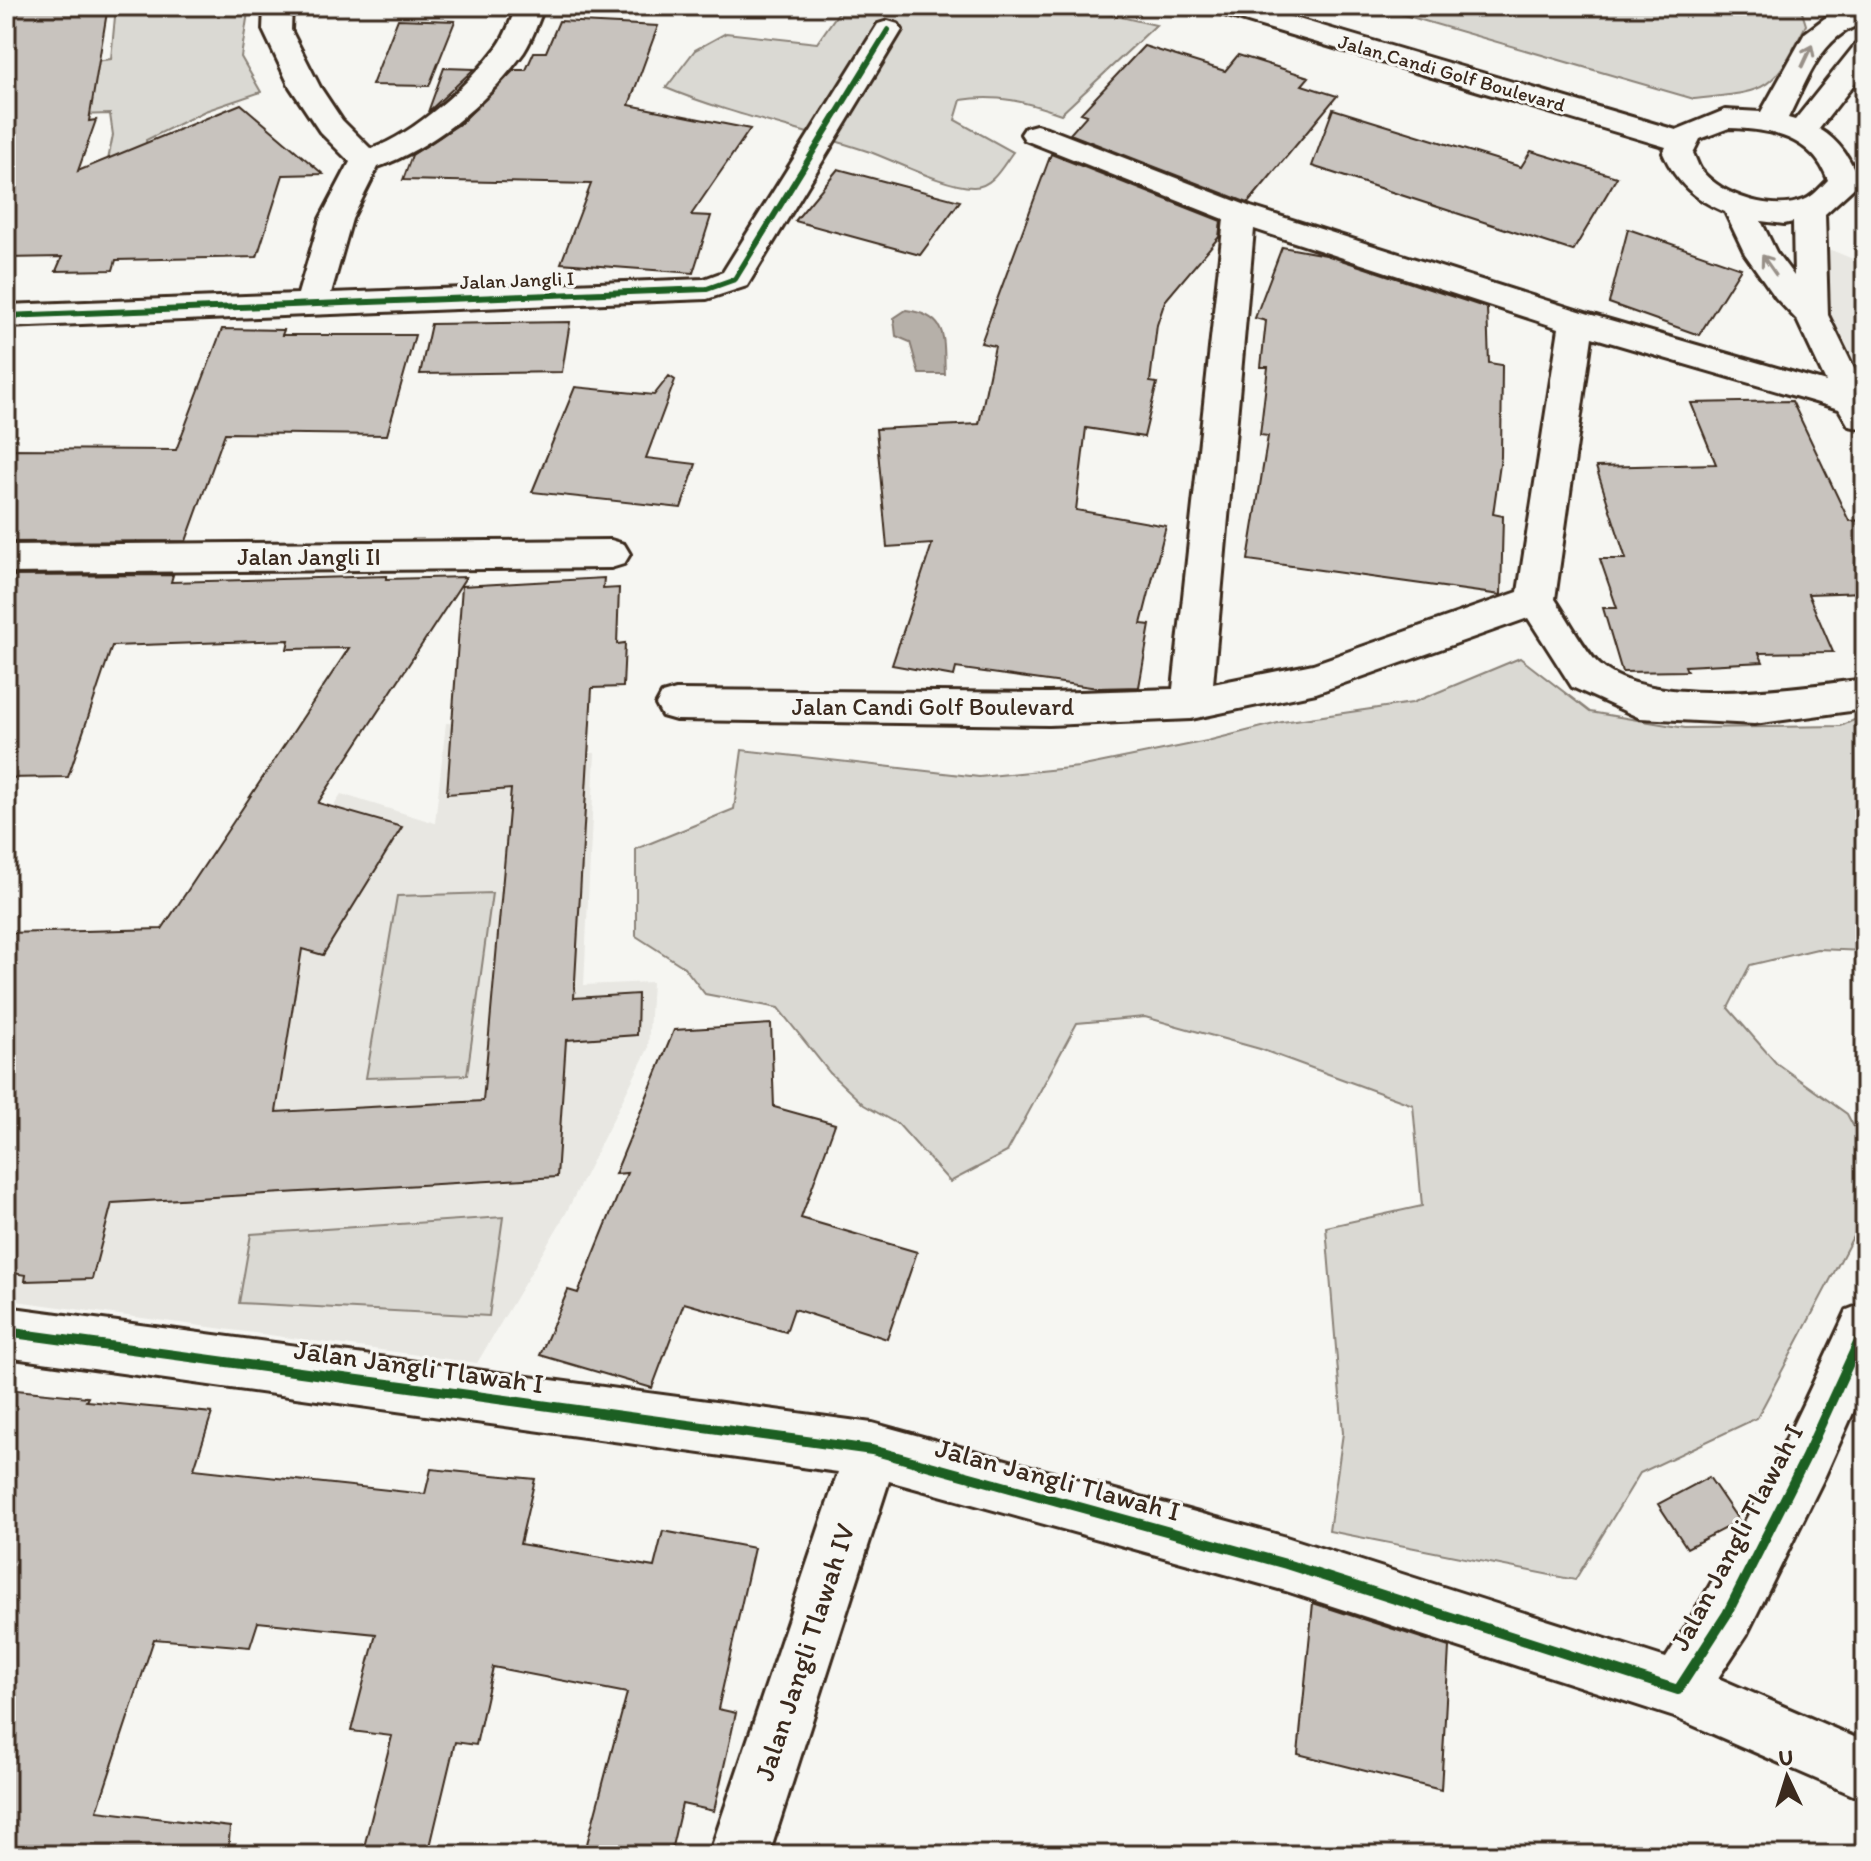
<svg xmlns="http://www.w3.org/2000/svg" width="1871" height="1861" font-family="Itim,sans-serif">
	<rect width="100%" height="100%" fill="#f6f6f2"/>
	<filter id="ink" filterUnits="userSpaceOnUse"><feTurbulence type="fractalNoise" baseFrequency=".0125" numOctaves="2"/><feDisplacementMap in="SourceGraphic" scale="16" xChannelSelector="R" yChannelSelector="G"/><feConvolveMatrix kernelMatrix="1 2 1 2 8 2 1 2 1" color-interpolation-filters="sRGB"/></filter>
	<g filter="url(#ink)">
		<path fill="#e8e7e2" d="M1824,247L1865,264V380L1823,300Z
			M562,717L560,754L595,753L584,985L652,982L648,1049L565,1215L477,1363L8,1300L65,1115L242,947L341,794L435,823L446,723Z"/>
		<path fill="#dad9d3" stroke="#8a8278" stroke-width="2" d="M116,6H249L241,57L261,92L205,111L146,140L148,154L106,170L113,135L110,114L6,117V72L111,59Z
			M843,6H1073L1156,25L1061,114C1027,102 998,94 961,100L955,120L1013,152C1003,165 993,187 974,187C948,188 895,161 870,152C802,129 731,115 666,88L695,50L726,33L817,43Z
			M1373,6H1800L1806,25C1771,93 1770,91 1694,99Z
			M1520,658L1590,712L1685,728L1841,726L1865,715V951L1817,949L1750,965L1728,1008L1776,1063L1847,1114L1865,1148V1214L1757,1418L1640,1473L1575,1580L1329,1531L1343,1433L1326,1227L1422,1206L1413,1105L1260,1049L1145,1017L1077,1023L1007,1152L950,1182L899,1125L864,1105L830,1073L778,1008L705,994L684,967L636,936V849L734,809L742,750L979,777L1079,767L1207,741L1282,722L1412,703Z
			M492,893L467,1075L366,1078L397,896Z
			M503,1217L489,1316L239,1303L251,1234Z"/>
		<path fill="#b6b0a9" stroke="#857a71" stroke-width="2" d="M906,310C950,316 943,339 945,374H919L910,342L896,336L894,318Z"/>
		<path fill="#c8c3be" stroke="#3b2a1e" stroke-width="2" d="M12,6H108L89,121L96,120L78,171L241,104L323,174L283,175L257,257L116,260L113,270L56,271L62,257L6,258V33Z
			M398,19L455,21L429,86L372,85Z
			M559,21L658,26L629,105L750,129L691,215L711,216L693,273L561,263L591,184L403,180L412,155L461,123L514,70H526L534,52H546Z
			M1144,46L1225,71L1238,55L1309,77L1302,85L1337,96L1248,203L1070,134L1087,115L1081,113Z
			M444,68L474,69L428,112Z
			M1333,109L1521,167L1531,151L1617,177L1573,251L1312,166Z
			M1051,154L1221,221L1219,237L1165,301L1157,325L1150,382L1157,383L1144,437L1086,428L1076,510L1166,526L1141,624L1150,625L1139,687L1098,688L956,668L954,676L892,665L932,544L887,547L876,429L979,424L995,346L981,343Z
			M838,169L887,182L960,201L920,255L795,221Z
			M1628,229L1741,268L1699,335L1609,303Z
			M1282,247L1326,255L1487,308L1489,363L1502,365L1501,457L1493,514L1503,516L1501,595L1248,560L1268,436L1260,435L1268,367H1261L1266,321L1255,318Z
			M570,322L562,372L420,374L431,324Z
			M222,329L284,330L282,335H415L387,435L225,433L186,541L6,542V449L176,450Z
			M669,376L675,380L646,458L696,464L681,508L532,492L575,387L654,395Z
			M1792,401L1849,521L1865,520V592L1808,594L1833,652L1759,653L1763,662L1685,666L1687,671L1622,672L1603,608H1617L1600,559H1626L1596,467L1716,464L1691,403Z
			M173,575L171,582L387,576L386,579L466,577L318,803L402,827L323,955L302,949L276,1112L483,1101L511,789L447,794L462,586L604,578L603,589L619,588L617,644L625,643L623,687L592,688L574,998L638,994L637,1035L566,1040L557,1177L112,1203L92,1279L25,1281L26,1275L6,1272V933L162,929L349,648L287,649L289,640L112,646L68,777L6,778V576Z
			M771,1024L774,1107L835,1124L801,1218L917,1252L887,1339L794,1309L786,1332L684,1303L652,1388L540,1355L568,1290L578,1293L627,1173L615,1174L674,1030Z
			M6,1389L88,1397L86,1401L212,1413L194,1469L425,1494L431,1469L535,1479L520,1544L654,1567L663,1531L754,1548L718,1709L736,1713L714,1811L682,1804L670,1855H584L627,1693L493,1667L476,1745L455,1742L428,1855H362L392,1736L351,1731L376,1634L258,1622L250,1647L154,1639L97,1811L230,1827L228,1855H6Z
			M1709,1477L1739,1521L1687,1548L1658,1504Z
			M1313,1603L1449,1647L1441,1790L1298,1754Z"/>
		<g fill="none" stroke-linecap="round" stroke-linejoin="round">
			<defs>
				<path id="street" d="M264,6H292L291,30L320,87L342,120L371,149C415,134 470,83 498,46C506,35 511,19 517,6H545C538,21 533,38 524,52C490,100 433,148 378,167L352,219L331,293L704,279L723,272L878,24L888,21L898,24L902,30L747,286L707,299L6,327V305L298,294L320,219L350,162L320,132L290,87L263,30Z
					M1210,6H1254L1676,130L1725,110L1761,112L1805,33L1829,15L1865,7V23C1821,34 1807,81 1788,118L1795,120L1855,45L1865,42V70L1819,129C1840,141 1851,160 1860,182L1825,214L1828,315L1865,391V429L1849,426L1839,409L1592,337L1555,599C1566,615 1586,653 1600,665C1651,710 1801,687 1865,679V709L1754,724L1640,718L1572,687L1528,618L1316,693L1191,719L1049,725L676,720L662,716L656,705L662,694L676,690L1049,693L1173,689L1224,219L1025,140L1021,134L1025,128L1036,125L1047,128L1251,207L1589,314L1826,382L1797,320L1776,298L1745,254L1725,212C1695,199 1677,184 1663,153L1666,147L1214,12ZM1729,128C1770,129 1813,137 1828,180C1821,187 1813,197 1804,200C1773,212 1723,197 1701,170C1698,166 1696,159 1693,153L1700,139ZM1761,221L1784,224L1793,222L1794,276L1776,252ZM1254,229L1559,328L1518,592L1313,664L1213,684Z
					M611,540L624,544L630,554L624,564L611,568L6,573V545Z
					M1865,1303V1386L1824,1478L1747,1634L1718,1678L1854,1737H1865V1795H1853L1674,1717L1286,1591L889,1481L769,1855H709L838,1472L6,1357V1307L872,1423L1286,1537L1666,1658C1737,1548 1792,1429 1847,1310Z"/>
			</defs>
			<use href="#street" stroke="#3b2a1e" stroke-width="6"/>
			<use href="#street" fill="#f6f6f2" fill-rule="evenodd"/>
			<defs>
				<path id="cycleway-far1" d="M6,316L707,289L735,279L888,30"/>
				<path id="cycleway" d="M6,1332L872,1450L1286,1564L1678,1690L1727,1614L1805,1459L1865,1328"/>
			</defs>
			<use href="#cycleway-far1" stroke="#f6f6f2" stroke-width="10"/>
			<use href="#cycleway" stroke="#f6f6f2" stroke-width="15"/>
			<use href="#cycleway-far1" stroke="#1b5e20" stroke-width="6"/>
			<use href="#cycleway" stroke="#1b5e20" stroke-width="10"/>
		</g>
		<defs><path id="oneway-shaft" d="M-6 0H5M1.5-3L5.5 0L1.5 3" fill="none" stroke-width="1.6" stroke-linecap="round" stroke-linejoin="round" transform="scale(2)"/></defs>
		<g stroke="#989088">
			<use href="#oneway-shaft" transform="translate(1807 56) rotate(-65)"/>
			<use href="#oneway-shaft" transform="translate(1769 265) rotate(-125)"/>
		</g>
	</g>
	<g text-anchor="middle" stroke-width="6" stroke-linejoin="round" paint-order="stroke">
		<g font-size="20" fill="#3b2a1e" stroke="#f6f6f2">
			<text transform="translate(1452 73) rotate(16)" y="7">Jalan Candi Golf Boulevard</text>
			<text transform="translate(517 280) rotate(-2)" y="7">Jalan Jangli I</text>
		</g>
		<g font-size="24" fill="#3b2a1e" stroke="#f6f6f2">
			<text x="309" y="565">Jalan Jangli II</text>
			<text x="933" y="715">Jalan Candi Golf Boulevard</text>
		</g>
		<g font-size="28" fill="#3b2a1e" stroke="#f6f6f2">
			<text transform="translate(419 1366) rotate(8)" y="10">Jalan Jangli Tlawah I</text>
			<text transform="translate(1058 1479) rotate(15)" y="10">Jalan Jangli Tlawah I</text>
			<text transform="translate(1736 1537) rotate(-62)" y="10">Jalan Jangli Tlawah I</text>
			<text transform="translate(804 1652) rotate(-72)" y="10">Jalan Jangli Tlawah IV</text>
		</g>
	</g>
	<rect width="1871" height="1861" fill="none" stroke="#f6f6f2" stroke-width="32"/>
	<rect x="16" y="16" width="1839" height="1829" fill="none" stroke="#3b2a1e" stroke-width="3" filter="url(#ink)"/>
	<g transform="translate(1787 1777) rotate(356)" stroke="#f6f6f2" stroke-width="6" paint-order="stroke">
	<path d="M0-6L14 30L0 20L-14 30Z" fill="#3b2a1e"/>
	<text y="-12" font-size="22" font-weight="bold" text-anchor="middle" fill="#3b2a1e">U</text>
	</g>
</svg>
